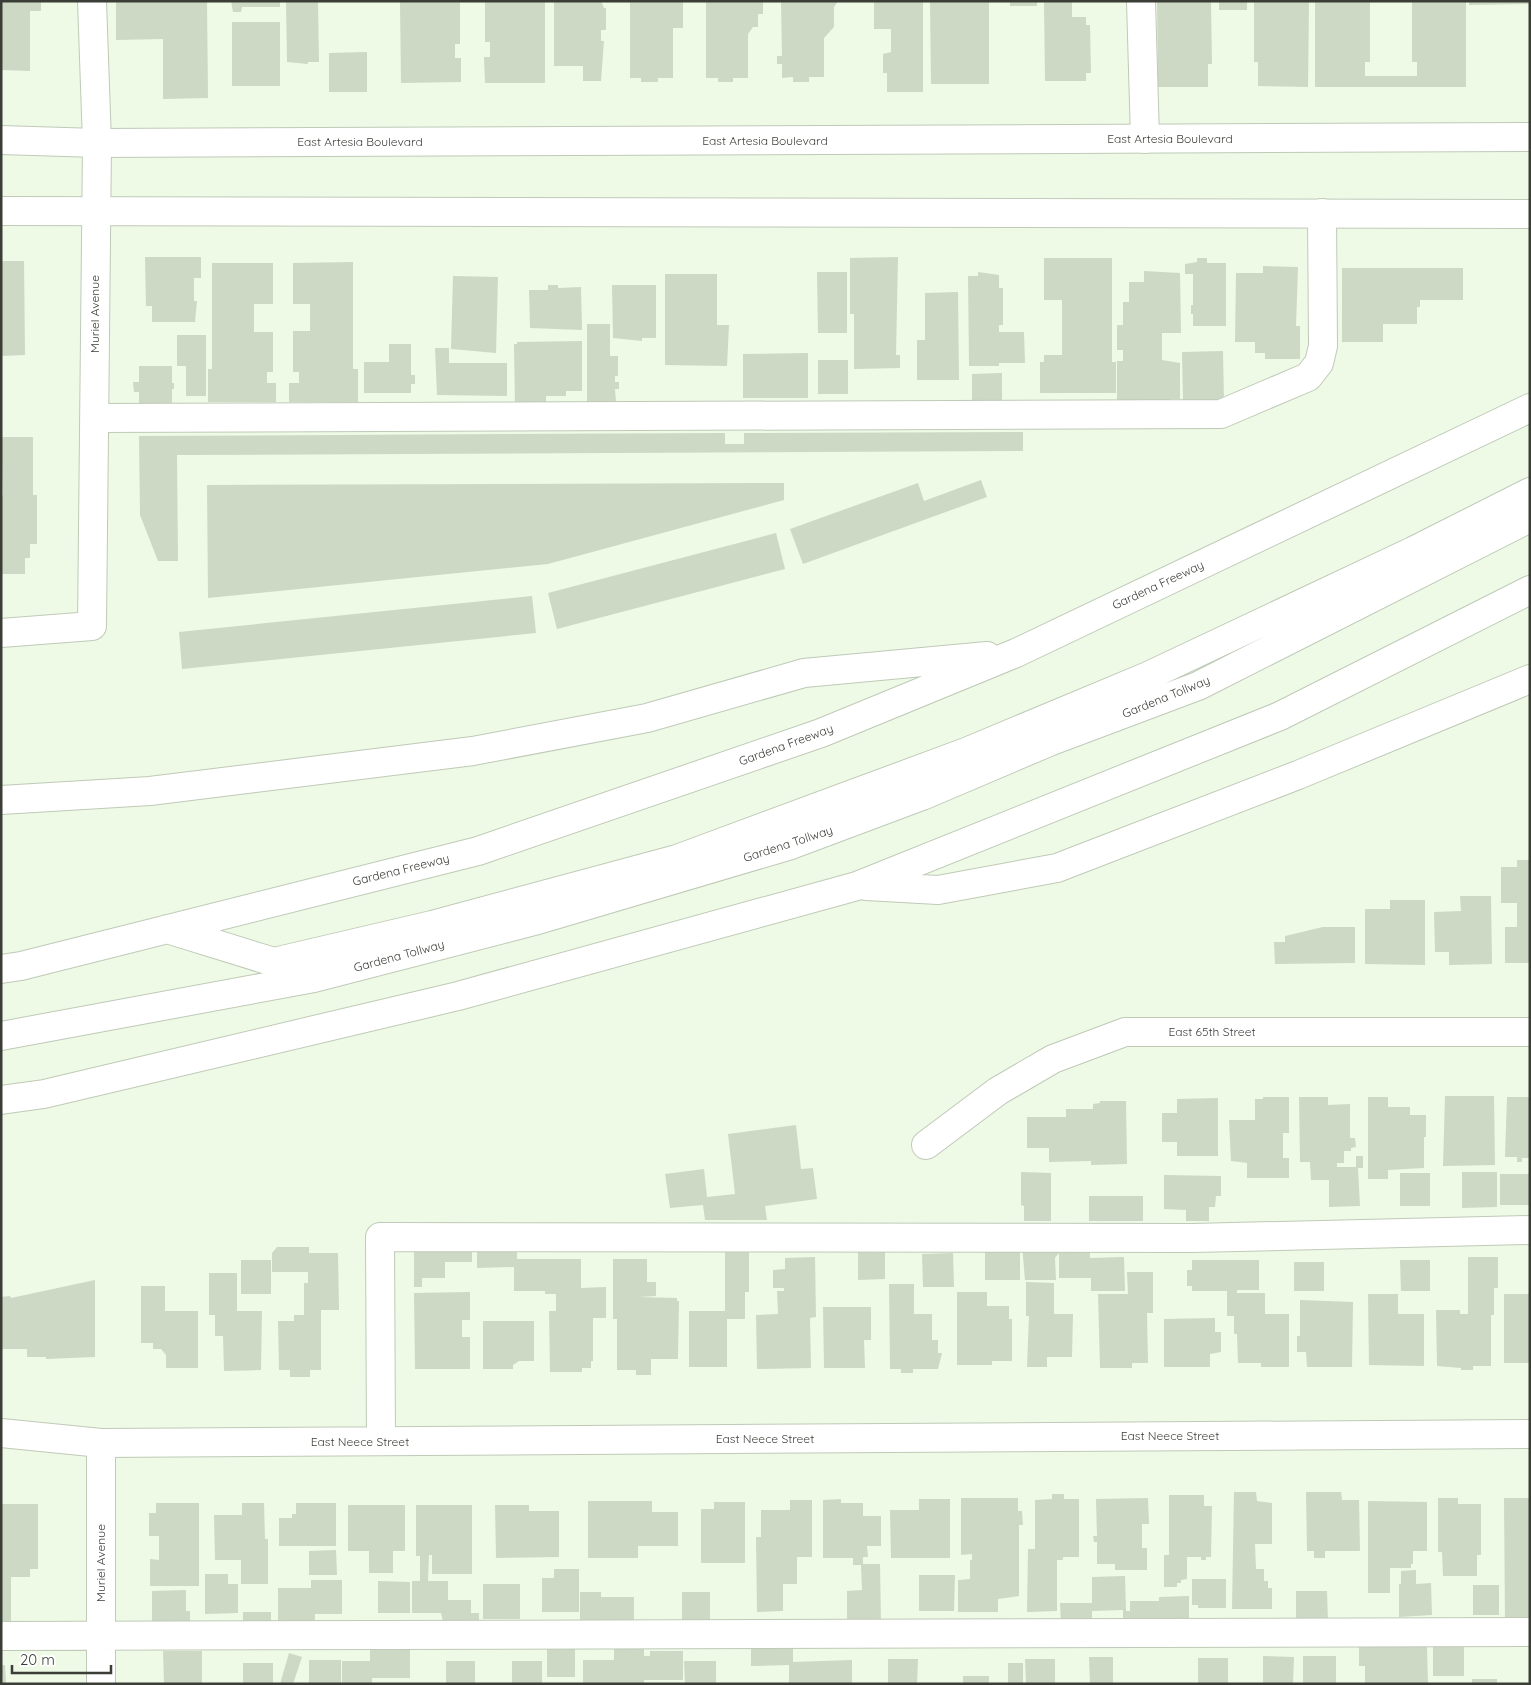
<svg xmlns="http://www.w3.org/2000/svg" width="1531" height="1685" font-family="Quicksand,sans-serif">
	<rect width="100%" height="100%" fill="#eef9e6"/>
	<path fill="#cdd8c5" d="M1,1H41V11H30V71L1,70Z
		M116,1H207L208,98L163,99V39L116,40Z
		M231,1H280V7H242L241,12H233Z
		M286,1H318L319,62H308V64L287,62Z
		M400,1H460V44H455V58H461V82L401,83Z
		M485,1H545V83H485L484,57H490V42H485Z
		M554,1H601L604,8H606V30H601V41H604L601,81H583V66H554Z
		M630,1H683V28H673V78H658V82H641V78H630Z
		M706,1H763V14H758V27H753L748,34V78H733V82H718V78H706Z
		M781,1H838L834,7V27L824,38V77H809V82H793V77L782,78V64H777V56H782Z
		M874,1H923V92H887V73H883V54L891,52V29H874Z
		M930,1H989V84H931Z
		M1010,1H1037V6H1010Z
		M1044,1H1072V17H1086V25H1090L1091,73H1086V81H1045Z
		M1157,1H1211L1212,64H1208V87H1158Z
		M1219,1H1247V10H1219Z
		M1254,1H1309L1308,87L1258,86V62H1254Z
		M1315,1H1370V62H1365V76H1417V62H1412V1H1466V87H1315Z
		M1469,1H1530V4L1469,5Z
		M232,22H280V86H232Z
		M367,52V92H329V53Z
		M145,257H201V278H194V301H197L195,322H152V306H146Z
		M898,257L896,355H900V368L854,369V314H850V258Z
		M1044,258H1112V362H1116V393H1040V362H1044V355H1062V300H1044Z
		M1197,258H1207V263H1226V326H1193V314H1191V305H1193V274H1185V264L1197,262Z
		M1,261H24L25,355L1,356Z
		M353,262V369H358V402H289V383H299V372H293V331H310V304H293V263Z
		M212,263H273V304H254V332H273V372H267V383H276V402H208V369H212Z
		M1263,266L1298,267L1296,326H1300V359H1265V353H1255V342H1235L1236,273H1263Z
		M1342,268H1463V300H1420V307H1417V324H1383V342H1342Z
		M1144,271L1180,273L1181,333H1162V360L1180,363V399H1170V401H1117V361H1123V350H1117V325H1123V302H1129V282H1144Z
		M817,272H847V333H818Z
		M978,272L999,275V288H1003V325H999V332H1024L1025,363H999V366H969L968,276H978Z
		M665,274H717V325H729L727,366L665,365Z
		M453,276L498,277L496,353L451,349Z
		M548,285H558V288L581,287L582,330L530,328L529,290H548Z
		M612,285H656V338H642V341L613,338Z
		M958,292L959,380H917V340H925V293Z
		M587,324H610V356H618V376H615V382H619V389H615L616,402H587Z
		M177,335H206V396H186V366H177Z
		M582,341V391H566V396H546V407H515L514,344H517V342Z
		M389,344H411V375H415V384H411V393H364V362H389Z
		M435,348H449V363H507V396L437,395Z
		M1223,351L1224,401L1183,402L1182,352Z
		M808,353V398H743V354Z
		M818,360H848V394H818Z
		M139,366H172V383H174V389H172V409H139V392H134L133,382H139Z
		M1002,373V404H972V374Z
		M1023,432V451L177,455L178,561H158L140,515L139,436L725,433V444H744V433Z
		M1,437H33V495H37V544H30V558H25V574H1V495H3Z
		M981,480L987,497L803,564L790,529L918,483L924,501Z
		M784,483V500L548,564L208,598L207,485Z
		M776,533L785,569L557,629L548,593Z
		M532,596L536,633L182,669L179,632Z
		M1517,860H1530V963H1505V927H1517V903H1501V867H1517Z
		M1460,896H1491L1492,964L1449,965V952H1435L1434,912L1461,911Z
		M1390,900H1425V965L1365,964V909H1390Z
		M1323,927H1355V963L1275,964L1274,942H1285V936Z
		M1445,1096H1494L1495,1165L1443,1166Z
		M1263,1097H1289V1133H1283V1158H1289V1178H1247V1163L1231,1161L1229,1120H1255V1099H1263Z
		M1299,1097H1328V1105L1350,1104V1138H1355L1356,1147L1351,1148V1151H1344V1163H1337V1167H1356V1156H1363V1168H1358L1360,1206L1329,1207V1180H1311L1310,1162H1300Z
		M1368,1097H1388V1107H1410V1115H1426V1137H1424V1168L1388,1170V1179H1368Z
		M1507,1097H1530V1158H1522V1162H1517V1157H1505Z
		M1218,1098V1156H1177V1142H1162V1113H1177V1099Z
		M1100,1101H1126L1127,1164L1091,1165V1161L1049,1162V1148H1027V1117H1066V1109H1093V1104L1100,1103Z
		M796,1125L801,1169L813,1168L817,1199L765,1206L767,1220H705L703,1205L670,1208L665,1174L704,1169L707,1197L735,1194L728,1134Z
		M1021,1172L1051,1173V1221H1024V1206L1021,1205Z
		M1462,1172H1497V1207L1462,1208Z
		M1400,1173H1430V1206H1400Z
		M1500,1174H1530V1205H1500Z
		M1164,1175L1221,1176V1196H1216L1215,1207H1209V1221H1186V1210L1164,1209Z
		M1089,1196H1143V1221H1089Z
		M985,1245H1020V1280H985Z
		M1022,1245L1090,1250V1258L1124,1257L1125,1291H1091V1278H1059V1253L1055,1258L1056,1280H1025Z
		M477,1246H517V1259H581V1288L606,1287V1318H593V1361H591V1368H582V1372H550L549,1311H556V1294H545V1291H514V1267L477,1268Z
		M725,1246H749V1292H745V1319H727V1367H689V1311H725Z
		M858,1246H885V1279L858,1280Z
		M277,1247H309V1253H338L339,1310H321V1370H310V1377H290V1370H279L278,1321H294V1315H304V1283H308V1272H272V1253Z
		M472,1248V1262H445V1278H422V1287H414V1250Z
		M953,1253L954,1287H923L922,1254Z
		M815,1257L816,1317L810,1318L811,1368L757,1369L756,1315L778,1314L777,1291H784V1288H773V1270L785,1269V1258Z
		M1468,1257H1498V1288H1494V1315H1491V1366H1473V1370H1461V1368L1437,1366L1436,1310H1460V1314H1468Z
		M613,1259H647V1282H656V1296L638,1297L677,1298V1301H679L678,1359H651V1375H636V1370H617V1319H613Z
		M241,1260H271V1294H241Z
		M1192,1260H1259V1290H1237V1293H1265V1314H1289V1367H1261V1363H1238L1237,1334H1234V1316H1227V1291H1192V1286H1187V1270H1192Z
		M1400,1260H1430V1291H1401Z
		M1294,1262H1324V1291H1294Z
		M1127,1272H1153V1313H1147L1148,1363H1132V1368H1100L1098,1294H1128Z
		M209,1273H237V1311H262L261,1370L224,1371L223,1336H215V1315H209Z
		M95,1280V1357L46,1359V1357H27V1349H1V1297L10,1296L11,1298Z
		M1026,1282L1054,1283V1314H1073L1072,1357H1047V1367H1027L1029,1316H1026Z
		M889,1284H914V1314H932V1340H938V1353H942L938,1369H913V1373H901V1369H890Z
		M141,1286H165V1311H198V1368H166V1355L161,1349H153V1343H141Z
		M470,1292V1320H462V1337H470V1369H415L414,1293Z
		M957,1292H987V1306H1009V1319H1012V1361H992V1365H957Z
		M1368,1294H1398V1314H1424V1366L1369,1365Z
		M1504,1294H1530V1363H1504Z
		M1300,1300L1353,1302L1352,1367H1307L1306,1352H1297V1336H1300Z
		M823,1307H871V1340H864L865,1368H824Z
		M1215,1318V1332H1221V1352L1210,1354V1367H1164V1319Z
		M483,1321H534V1361H519L513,1365V1369H483Z
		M1234,1492H1256L1257,1501L1272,1503V1544H1255L1256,1569H1264V1581H1268V1588H1272V1609H1232Z
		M1306,1492H1341L1342,1500H1359L1360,1551H1325V1558H1314V1551H1307Z
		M1052,1494H1064V1499H1079V1557H1063V1560H1057V1611L1027,1612L1028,1549H1035V1500L1052,1499Z
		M1169,1495H1204V1506H1212L1211,1557H1206V1560H1201V1557H1187V1579L1181,1580V1583H1177V1587H1164V1555H1169Z
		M961,1498H1018V1511H1022L1023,1525H1019V1596L998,1599V1612H958V1580L970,1579V1560H972V1554L961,1555Z
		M1148,1498L1149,1524H1142V1548H1147V1570H1115V1564H1097V1542H1094L1093,1536H1097L1096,1499Z
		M1438,1498H1458V1504H1481V1555H1477V1576H1443L1442,1552H1438Z
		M1504,1498H1530V1620H1505Z
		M841,1499V1503H863V1516H881V1546H867L868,1557H863V1564H880L881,1623H847V1591L862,1590L861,1565H853V1558H823V1500Z
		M919,1499H950V1558H891L890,1510H919Z
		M790,1500H812V1557H797V1584H783V1611L757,1612L756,1537H761V1510H790Z
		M588,1501H652V1512H678V1546H638V1558H588Z
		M1368,1501L1427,1502V1551H1413V1564H1411V1568H1390V1593H1368Z
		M714,1502H745V1563H701V1509H714Z
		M156,1503H199V1586H150V1559L159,1560V1536H149V1513H156Z
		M242,1503H264L265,1539H268V1584H241V1560H215L214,1515H242Z
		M296,1503H336V1546H279V1518H292V1514H296Z
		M1,1504H38V1569H30V1577H11V1626H1Z
		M348,1505H405V1551H393V1573H369V1551H348Z
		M416,1505H472V1574H432V1555H429L428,1581H448V1600H471V1613H479V1627L444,1626L441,1613H412V1581H420V1556H416Z
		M495,1505H529V1511H559V1557L496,1558Z
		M336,1550L337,1575H309V1551Z
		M554,1569H579V1612H542V1578H554Z
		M1416,1570V1584L1431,1583L1432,1615L1399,1617V1584H1401V1571Z
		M205,1574H228V1584H238V1613L205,1614Z
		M919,1575H955L954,1611H919Z
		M1125,1576L1126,1611H1130V1601H1159V1597L1189,1596V1622L1123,1623V1610L1092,1611V1623L1061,1624L1060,1603H1092V1577Z
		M1192,1579H1226V1608H1198V1605H1192Z
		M311,1580H342V1614H315V1622H278V1588H311Z
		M378,1581L410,1582V1613H378Z
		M483,1584H520V1619H483Z
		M1473,1585H1499V1615H1473Z
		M186,1590V1611H190V1622L152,1625V1591Z
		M1296,1591H1327L1328,1622H1296Z
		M580,1592H601V1597H634V1624L580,1625Z
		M682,1592H710V1622L682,1623Z
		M243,1612H271V1626H243Z
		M1433,1645H1464V1676H1433Z
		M1359,1646L1427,1647L1428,1684H1365V1666H1359Z
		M614,1647H644V1656H650V1651H683V1680H644V1683L583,1684V1660H614Z
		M793,1648V1662L852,1660V1684H789V1665L751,1666V1649Z
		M370,1649H410V1678H372V1684H342V1661H370Z
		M547,1649H575V1677H547Z
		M163,1651H202V1684H164Z
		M289,1653L302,1657L293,1684H280Z
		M1263,1656L1294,1657L1293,1684H1263Z
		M1303,1656H1336V1684H1303Z
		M1089,1657H1113V1684H1090Z
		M1198,1658H1228V1684H1198Z
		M888,1659H918L917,1684H888Z
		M1025,1659H1055V1684H1026Z
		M309,1660H341V1684H309Z
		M446,1661H475V1684H446Z
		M512,1661H542V1684H512Z
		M684,1661H716V1684H685Z
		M243,1663H273V1684H243Z
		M1008,1663H1023V1684H1008Z
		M1,1665H5L6,1684H1Z
		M963,1676H989V1684H963Z
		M1472,1679H1497V1684H1472Z"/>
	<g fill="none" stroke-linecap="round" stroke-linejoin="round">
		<defs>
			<path id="minor" d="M1141,1L1145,139
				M94,418L1221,414L1308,377L1319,363L1323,346L1322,213
				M1,633L92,626L97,143L92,1
				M926,1145L998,1091L1053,1059L1125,1032H1530
				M1,1433L101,1443L1530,1434
				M381,1441L380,1237L1193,1238L1530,1230
				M101,1443V1684
				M1,1636L1530,1632"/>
			<path id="major" d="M1,140L97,143L1530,137
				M1,211L1530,214"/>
			<path id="highway" d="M1,800L150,791L473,751L647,718L804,673L987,656
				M866,886L938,890L1057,868L1298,775L1530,679
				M167,929L274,962L432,925L677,859L966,752L1148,676L1413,551L1530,492
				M1,969L21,966L478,851L821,733L1016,653L1530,408
				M1,1036L314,978L534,921L791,845L922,796L1049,742L1198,686L1530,518
				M1,1100L44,1094L458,996L857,886L1280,716L1530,590"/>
		</defs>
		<use href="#minor" stroke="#bfcab7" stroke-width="30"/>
		<use href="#major" stroke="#bfcab7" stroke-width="30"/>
		<use href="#highway" stroke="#bfcab7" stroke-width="30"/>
		<use href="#minor" stroke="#fff" stroke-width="28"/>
		<use href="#major" stroke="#fff" stroke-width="28"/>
		<use href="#highway" stroke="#fff" stroke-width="28"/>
	</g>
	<g text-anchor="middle" stroke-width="4" stroke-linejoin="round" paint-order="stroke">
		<g font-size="12" fill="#3a3e37" stroke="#fff">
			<text x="1170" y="143">East Artesia Boulevard</text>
			<text x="765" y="145">East Artesia Boulevard</text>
			<text x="360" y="146">East Artesia Boulevard</text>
			<text transform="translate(95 314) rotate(-90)" y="4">Muriel Avenue</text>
			<text transform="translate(1158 585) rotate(-25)" y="4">Gardena Freeway</text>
			<text transform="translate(1166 697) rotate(-22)" y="4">Gardena Tollway</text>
			<text transform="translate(786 745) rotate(-20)" y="4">Gardena Freeway</text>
			<text transform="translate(788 844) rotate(-18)" y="4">Gardena Tollway</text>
			<text transform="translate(401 870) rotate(-14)" y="4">Gardena Freeway</text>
			<text transform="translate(399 956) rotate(-15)" y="4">Gardena Tollway</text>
			<text x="1212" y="1036">East 65th Street</text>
			<text x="1170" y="1440">East Neece Street</text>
			<text x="765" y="1443">East Neece Street</text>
			<text x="360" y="1446">East Neece Street</text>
			<text transform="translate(101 1563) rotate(-90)" y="4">Muriel Avenue</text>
		</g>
	</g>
	<rect width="1531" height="1685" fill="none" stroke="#3a3e37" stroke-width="5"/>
	<path d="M12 1665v8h99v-8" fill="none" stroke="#3a3e37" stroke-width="2.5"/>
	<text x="20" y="1665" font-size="15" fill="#3a3e37" stroke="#ffffff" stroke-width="4" paint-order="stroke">20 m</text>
</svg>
